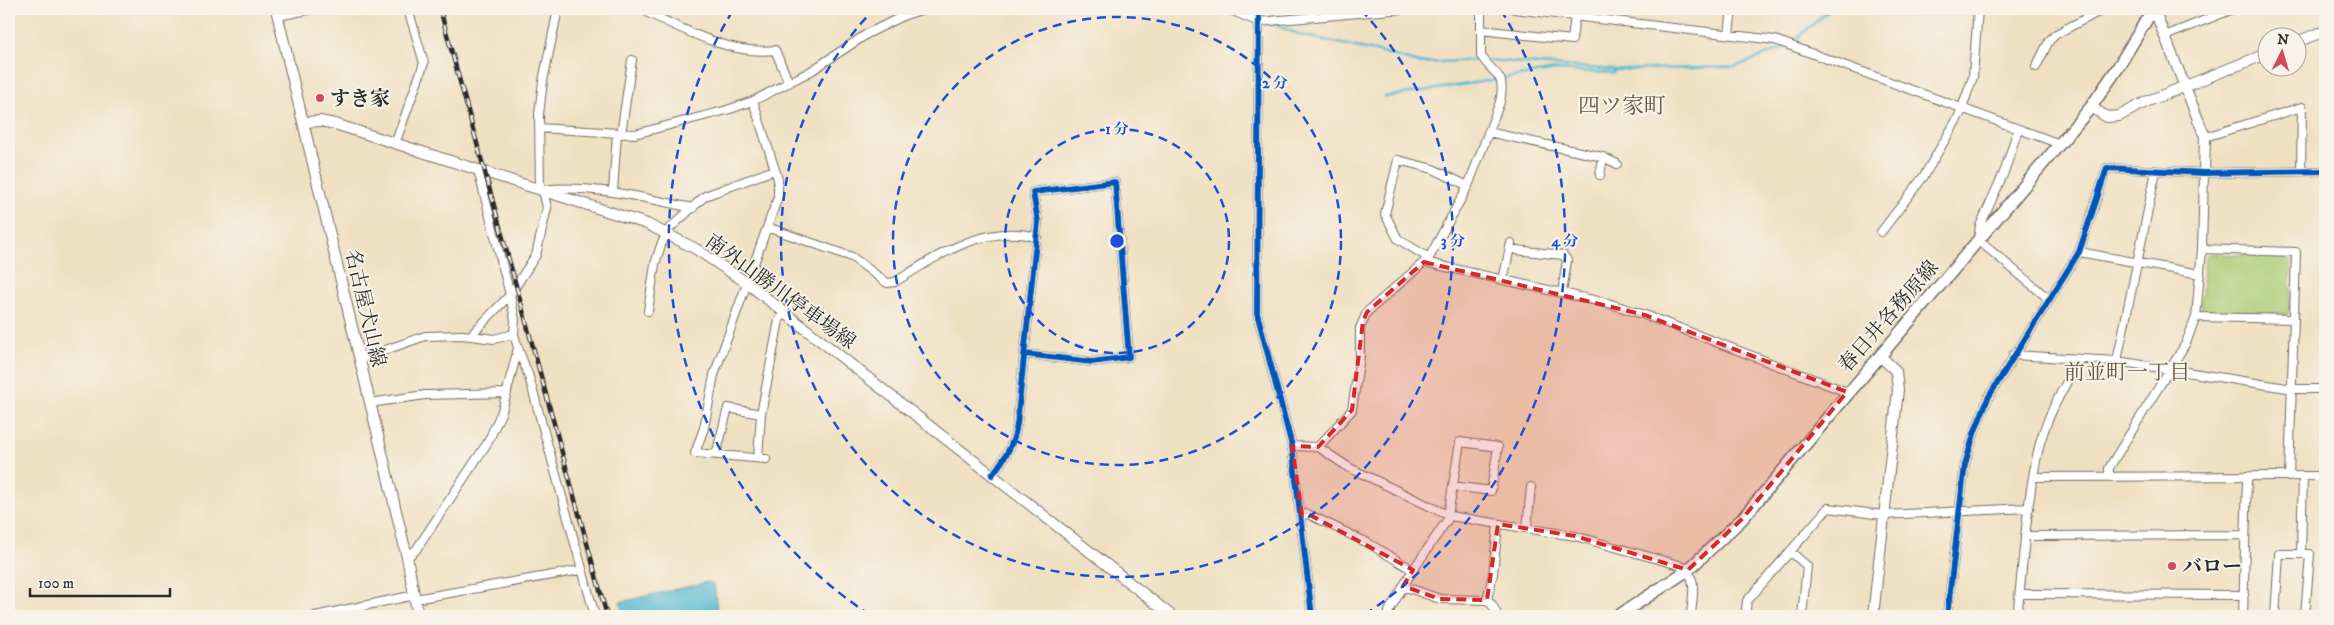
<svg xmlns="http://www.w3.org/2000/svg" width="2334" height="625" font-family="'IM FELL DW Pica','Noto Serif JP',serif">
	<rect width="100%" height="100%" fill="#f7f3e8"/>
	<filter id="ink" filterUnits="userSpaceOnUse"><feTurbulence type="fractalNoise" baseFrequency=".02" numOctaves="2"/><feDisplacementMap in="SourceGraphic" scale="10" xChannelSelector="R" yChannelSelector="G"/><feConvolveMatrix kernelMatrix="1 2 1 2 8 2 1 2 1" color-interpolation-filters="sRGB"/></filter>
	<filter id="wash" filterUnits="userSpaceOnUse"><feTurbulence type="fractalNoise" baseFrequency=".0096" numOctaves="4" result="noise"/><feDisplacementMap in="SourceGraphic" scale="20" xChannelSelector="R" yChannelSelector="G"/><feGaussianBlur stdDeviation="1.12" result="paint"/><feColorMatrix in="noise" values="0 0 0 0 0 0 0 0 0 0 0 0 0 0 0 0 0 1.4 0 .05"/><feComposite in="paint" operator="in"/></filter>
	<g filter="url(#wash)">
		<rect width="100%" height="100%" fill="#f0e0c2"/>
		<path fill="#a9cb74" stroke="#6a7b50" d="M2208,254L2289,256L2291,258L2290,312L2287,315L2204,313L2201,310L2205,257Z"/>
		<path fill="#56bbd4" stroke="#407380" d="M708,582L714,584L718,616H625L620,602Z"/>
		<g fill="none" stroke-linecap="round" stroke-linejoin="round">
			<path stroke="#56bbd4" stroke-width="2.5" d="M1237,9L1258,18
				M1272,24L1301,35L1384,53L1419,63L1481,60
				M1791,43L1831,9
				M1487,60L1615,70L1735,67L1786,47
				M1385,97L1556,70L1613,73L1615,70"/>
		</g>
	</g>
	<g filter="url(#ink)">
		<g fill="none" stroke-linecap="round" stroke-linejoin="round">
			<defs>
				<path id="street" d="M640,9C679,27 730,56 775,50L789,83
					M1228,9L1259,22L1403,9
					M1259,9L1257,313L1292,446L1312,616
					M1514,9L1775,40L2060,144
					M278,16L313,9
					M1481,30L1572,40L1575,16
					M1729,34L1732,9
					M2165,36L2233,9
					M2036,67L2049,41L2056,34L2104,9
					M753,101L778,179V197L714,375L704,428L695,453L766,459
					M1962,108L1973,77L1978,9
					M539,128L635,134L727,110L753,101L811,71L867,34L905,15L925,9
					M2018,129L2005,170L1980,226L1978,240L2049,299
					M1488,132L1603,157L1617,164
					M621,134L632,60
					M2205,137L2302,107L2301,171
					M395,144L424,63L408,9
					M478,170L510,295L515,320L514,334L518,348L529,377L595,616
					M1600,175L1603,157
					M540,189L539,114L543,81L558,9
					M613,191L617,134
					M767,227L852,257L887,283L895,282C937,256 984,223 1037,237
					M1881,232L1924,176L1963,109
					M2202,249L2296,252L2289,477
					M1516,250L1563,255L1567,260L1562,293
					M2079,252L2200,274
					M1429,258L1398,239L1385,214L1398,160L1433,169L1468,186
					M1424,262L1611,304L1645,315L1847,392
					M1503,280L1511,243
					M648,311L655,264L661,245L669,229L705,196L774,170
					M2196,317L2294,319
					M471,335L510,295L536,255L547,208L543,190C594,184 643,198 693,208
					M2013,355L2117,361L2293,389H2325
					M360,359L425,336L463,335L494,339L514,334
					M2117,361L2156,171
					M370,403L425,395L507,393
					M1292,446L1318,447L1348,467L1450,516L1575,536L1679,565C1700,575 1692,597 1691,616
					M1318,447L1352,410L1360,356V328L1367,312L1429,258L1468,186L1500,102C1506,72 1496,78 1481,56V9
					M716,455L728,408L761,414
					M758,458L761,414L779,320L785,312
					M992,475C1007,456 1017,439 1018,414L1038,222L1033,192L1115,182L1129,357L1092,362L1025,354
					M2033,477L2325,476
					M2109,477V468L2186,343L2196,317L2202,249L2204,173
					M1302,515L1308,514L1368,543L1413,570
					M1448,516L1460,442L1498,447L1491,491L1453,486
					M1498,524L1493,574L1487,600L1491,603L1498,616
					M1527,528L1531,487
					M2026,536L2245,535
					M1791,552L1807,566L1802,616
					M2301,554L2303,476
					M407,557L416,550L488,442L502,411L518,348
					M1403,586L1440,599L1487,600
					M2020,594L2244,595
					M415,599L581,570
					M315,616L415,595
					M1389,616V611L1413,570L1450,516
					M1745,616L1747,601L1828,508L1883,515L2029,508
					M1947,616L1965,464L1975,431L1988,398L2079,252L2107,168L2204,173L2325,171
					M2017,616C2024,559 2026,499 2040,443C2048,414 2064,387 2079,360
					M2243,616L2247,478
					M2275,616L2279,554H2310L2305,616"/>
				<path id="secondary" d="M276,9L407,557L418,616
					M2154,9L2205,137L2204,173
					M2296,42L2325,31
					M2091,107L2107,117L2119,116L2148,101L2266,54
					M305,122L320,121L335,124L647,224L696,249L747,283L1172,616
					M1873,616L1898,390L1896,371L1880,356"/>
				<path id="primary" d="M1618,616L1688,570L1742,519L2091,107L2117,69L2153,9"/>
			</defs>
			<use href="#street" stroke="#706a60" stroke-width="10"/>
			<use href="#secondary" stroke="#706a60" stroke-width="12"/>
			<use href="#primary" stroke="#706a60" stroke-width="14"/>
			<use href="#street" stroke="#fff" stroke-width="8"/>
			<use href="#secondary" stroke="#fff" stroke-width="10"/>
			<use href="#primary" stroke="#fff" stroke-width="11"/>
			<defs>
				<path id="rail" d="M440,9L607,616"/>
			</defs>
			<use href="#rail" stroke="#2b2b2b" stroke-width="4.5"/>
			<use href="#rail" stroke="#f7f3e8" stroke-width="2.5" stroke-dasharray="8" stroke-linecap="butt"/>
			<defs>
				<path id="cycleway" d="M1259,9L1257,313L1292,446L1312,616
					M992,475C1007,456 1017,439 1018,414L1038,222L1033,192L1115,182L1129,357L1092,362L1025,354
					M1947,616L1965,464L1975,431L1988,398L2079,252L2107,168L2204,173L2325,171"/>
			</defs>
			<use href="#cycleway" stroke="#f7f3e8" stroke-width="9"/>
			<use href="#cycleway" stroke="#0057b8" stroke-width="6"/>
		</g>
	</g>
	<path fill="#d62828" fill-opacity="0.2" stroke="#d62828" stroke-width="4" stroke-dasharray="10 6" stroke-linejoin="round" d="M1424,262L1645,315L1847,392L1742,519L1688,570L1575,536L1498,524L1487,600L1440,599L1403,586L1413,570L1308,514L1302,515L1292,446L1318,447L1352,410L1363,321L1367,312Z"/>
	<g fill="none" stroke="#1d4ed8" stroke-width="2.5" stroke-dasharray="9 6">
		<circle cx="1117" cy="241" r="112"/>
		<circle cx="1117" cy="241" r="224"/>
		<path d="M1361 10A336 336 0 1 1 873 10"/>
		<path d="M870 615A448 448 0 0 1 733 10M1501 10A448 448 0 0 1 1364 615"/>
	</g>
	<g fill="#d1495b" stroke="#f7f3e8" stroke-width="2">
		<circle cx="320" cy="98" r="5"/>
		<circle cx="2172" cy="566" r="5"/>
	</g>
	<g text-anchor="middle" stroke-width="4" stroke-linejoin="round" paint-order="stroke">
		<g font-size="20" font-weight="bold" fill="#2b2b2b" stroke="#f7f3e8" text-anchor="start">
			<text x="330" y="105">すき家</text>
			<text x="2182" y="573">バロー</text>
		</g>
		<g font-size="20" fill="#2b2b2b" stroke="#f7f3e8">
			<text transform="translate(781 291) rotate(36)" y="7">南外山勝川停車場線</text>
			<text transform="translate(366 308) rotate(77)" y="7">名古屋犬山線</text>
			<text transform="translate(1888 316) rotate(-49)" y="7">春日井各務原線</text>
		</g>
		<g font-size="21" fill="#675542" stroke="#f7f3e8">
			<text x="2127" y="379">前並町一丁目</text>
		</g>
		<g font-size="22" fill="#675542" stroke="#f7f3e8">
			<text x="1622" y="113">四ツ家町</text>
		</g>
	</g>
	<circle cx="1117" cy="241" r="8" fill="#1d4ed8" stroke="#f7f3e8" stroke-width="2.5"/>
	<g font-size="15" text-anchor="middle" font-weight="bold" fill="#1d4ed8" stroke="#f7f3e8" stroke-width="4" stroke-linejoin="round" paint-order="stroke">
		<text x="1275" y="88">2 分</text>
		<text x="1117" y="134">1 分</text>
		<text x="1453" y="246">3 分</text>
		<text x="1565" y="246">4 分</text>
	</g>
	<rect width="2334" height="625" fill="none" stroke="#f7f3e8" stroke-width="30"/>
	<g transform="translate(2282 52) rotate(5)"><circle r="24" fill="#f7f3e8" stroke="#a5a39c"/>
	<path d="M0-4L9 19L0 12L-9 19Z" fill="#d1495b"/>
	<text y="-8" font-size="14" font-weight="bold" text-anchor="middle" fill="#2b2b2b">N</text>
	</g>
	<path d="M30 588v8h140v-8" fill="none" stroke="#2b2b2b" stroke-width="2.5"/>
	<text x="38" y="588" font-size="15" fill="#2b2b2b" stroke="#f7f3e8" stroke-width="4" paint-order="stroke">100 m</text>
</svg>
